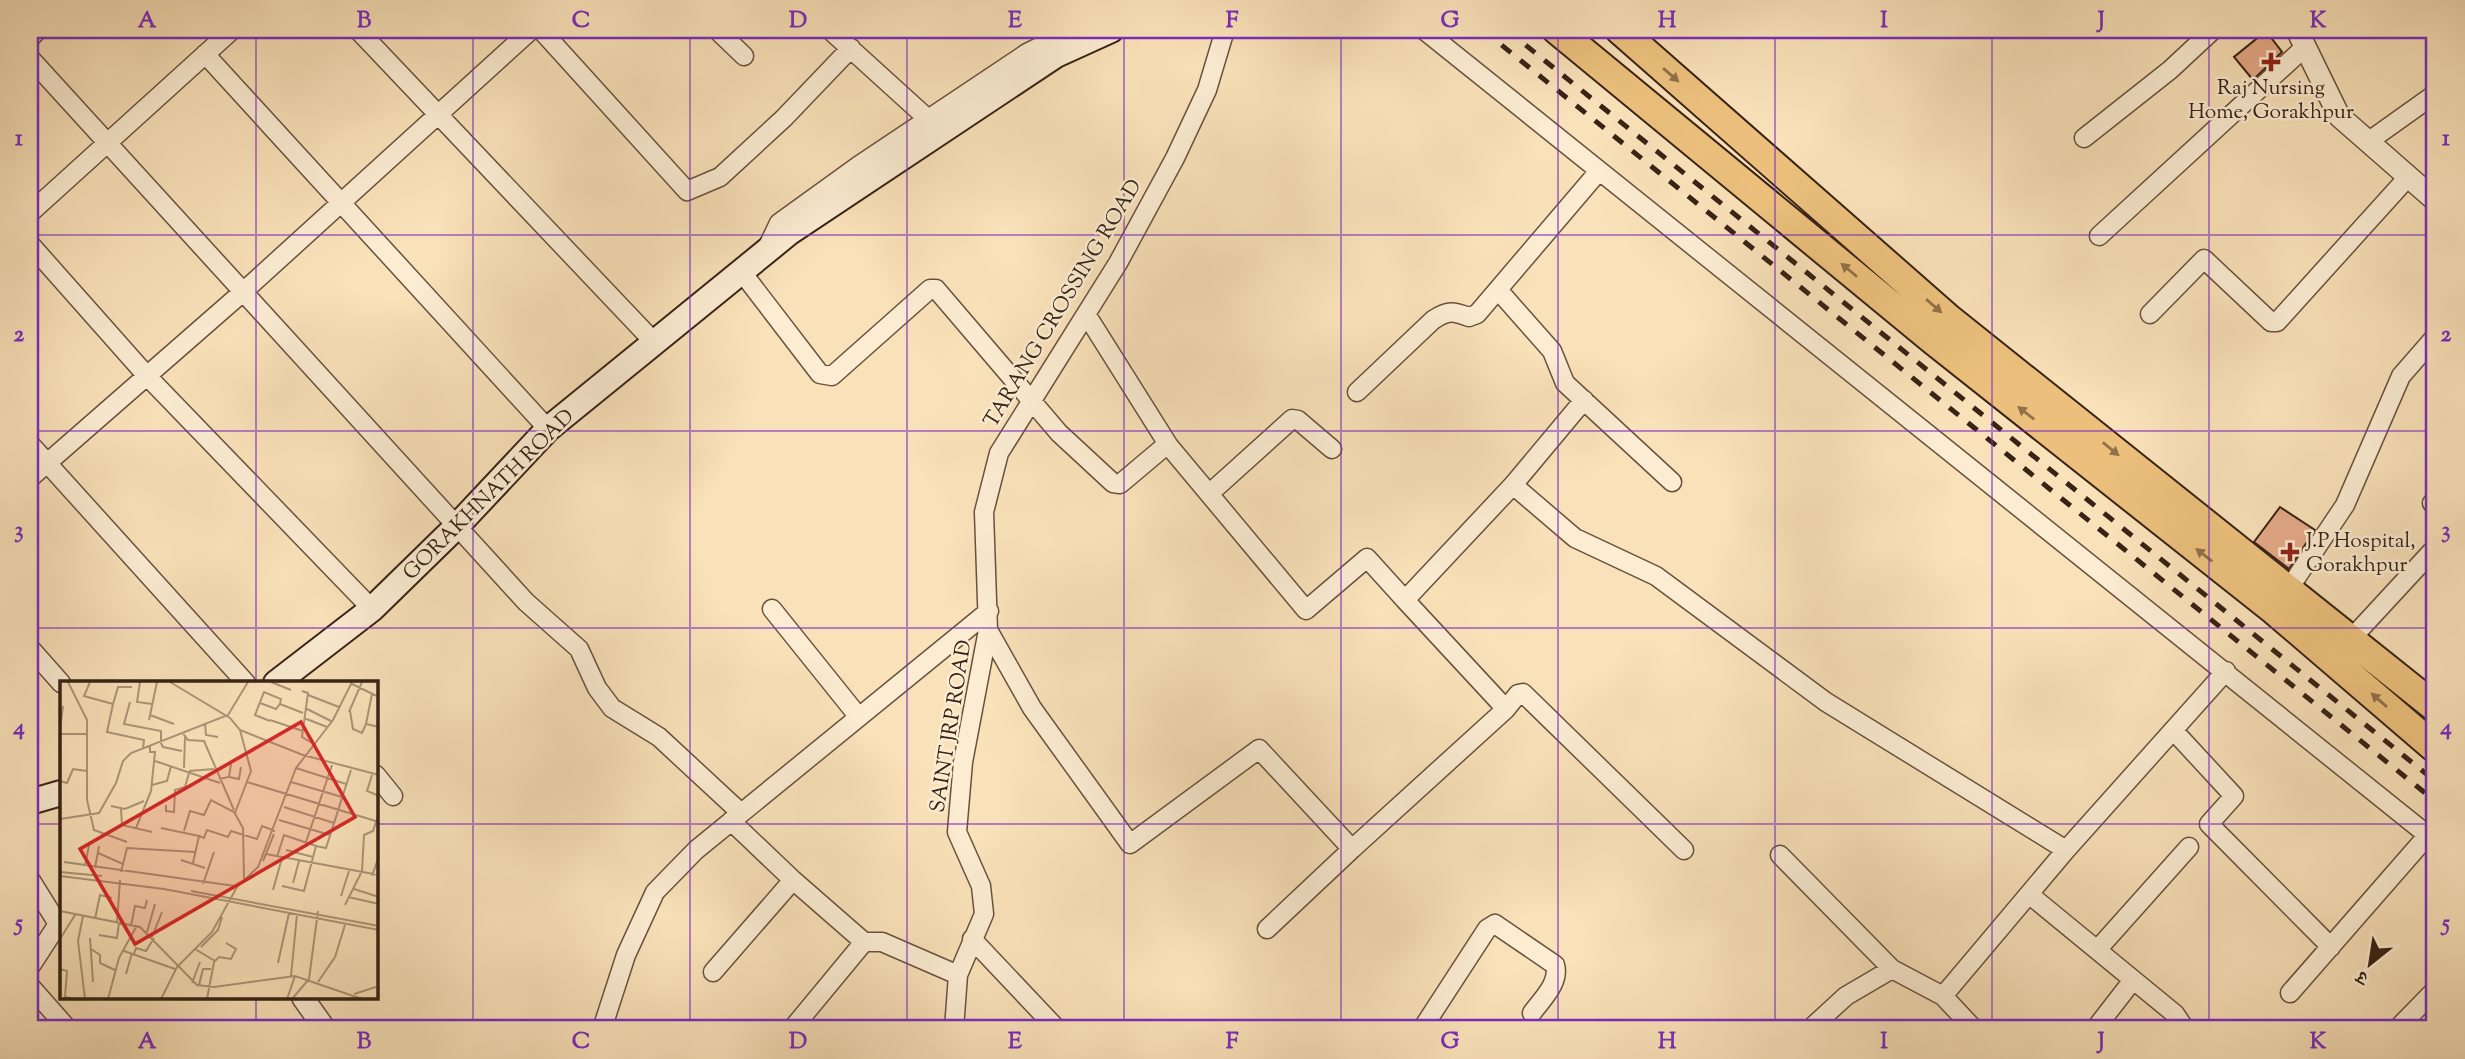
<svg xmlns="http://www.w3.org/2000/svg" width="2465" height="1059" font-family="'Sorts Mill Goudy','Noto Serif Devanagari',serif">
	<rect width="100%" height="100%" fill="#f9e1b9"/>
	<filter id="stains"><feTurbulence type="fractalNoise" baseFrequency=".00286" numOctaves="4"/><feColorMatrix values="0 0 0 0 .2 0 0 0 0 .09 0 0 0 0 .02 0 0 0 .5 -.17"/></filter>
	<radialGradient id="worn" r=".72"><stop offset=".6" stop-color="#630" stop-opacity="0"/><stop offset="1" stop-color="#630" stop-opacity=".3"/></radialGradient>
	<path fill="#e3a986" stroke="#372215" stroke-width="2" d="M2266,31L2282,52L2253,80L2234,57Z
		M2280,507L2315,530L2289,569L2254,542Z"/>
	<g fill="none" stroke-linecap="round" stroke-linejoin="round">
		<defs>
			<path id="minor" d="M358,30L653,341
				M541,30L687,191L720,177L784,118L851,48
				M717,30L744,56
				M830,30L928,119
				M1225,30L1207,90L1175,158L1118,263L999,453L984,512L988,630L1032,708L1130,844L1259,749L1352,849L1506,709L1518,694L1523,693L1684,850
				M1424,30L2435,841
				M30,38L38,30
				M205,54L548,429
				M30,58L526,602L579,649L597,688L612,708L659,737L741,813
				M2084,138L2170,70L2213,30
				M2369,141L2435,94
				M30,213L232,30
				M2099,236L2305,47
				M30,244L147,376L372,609
				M768,246L779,223L858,166L1027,53L1073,30
				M741,271L820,374L832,376L930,289H936L1059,433L1113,483L1120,484L1164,447L1169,446L1306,610L1367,558L1405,600
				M1499,291L1552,351L1565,383L1672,482
				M1086,314L1169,446
				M2150,314L2204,259L2271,322H2277L2409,176
				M1357,392L1433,320C1448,310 1453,311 1469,317L1477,314L1599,171
				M30,444L246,683
				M30,478L244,291L531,30
				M1513,485L1575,538L1656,576L1826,702L2066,850L2226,671
				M1210,493L1292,419L1298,420L1332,449
				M2432,503L2435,506
				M2284,596L2345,505L2401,376L2435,337
				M772,609L858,716
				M2350,640L2435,548
				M30,648L61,683
				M1506,709L1405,600L1513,485L1584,400
				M2173,730L2234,796L2209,824L2331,947
				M376,775L393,796
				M731,821L793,880
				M1780,855L1892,969L1943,996L1974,1029
				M30,879L58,924L30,967
				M2030,895L2175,1014L2185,1029
				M1267,929L1352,849
				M972,939L1057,1029
				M2097,950L2189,847
				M713,972L793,880L864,942
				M30,986L68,1029
				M2290,993L2428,835
				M1943,996L2066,850
				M602,1029L626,955L655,892L696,850L989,611
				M792,1029L864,942H882L958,975
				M954,1029L958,975L984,914L981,886L957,832L963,762L988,630
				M1422,1029L1487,929L1495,924L1555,965C1560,983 1542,999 1532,1013
				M1810,1029L1846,996L1892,969
				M2095,1029L2133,980
				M2397,1029L2435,990"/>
			<path id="tertiary" d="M2297,30L2339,116L2435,200
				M303,998L325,1029"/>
			<path id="secondary" d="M276,683L372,609L456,527L548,429L790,232L1056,55L1111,30
				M30,802L61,793"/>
			<path id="primary" d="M1557,30L1933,340L2274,610L2435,748
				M1620,30L1949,319L2435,707"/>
		</defs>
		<use href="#minor" stroke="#68523e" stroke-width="21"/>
		<use href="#tertiary" stroke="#68523e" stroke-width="24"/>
		<use href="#secondary" stroke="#372215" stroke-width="28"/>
		<use href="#primary" stroke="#372215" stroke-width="32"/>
		<use href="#minor" stroke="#fbecd2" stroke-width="18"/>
		<use href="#tertiary" stroke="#fbecd2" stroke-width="21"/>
		<use href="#secondary" stroke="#fbecd2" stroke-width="24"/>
		<use href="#primary" stroke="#ecc07c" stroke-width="28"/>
		<path stroke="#372215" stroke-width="5" stroke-dasharray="12 12" stroke-linecap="butt" d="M1483,30L2435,801
			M1507,30L2435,781"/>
	</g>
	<defs><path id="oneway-solid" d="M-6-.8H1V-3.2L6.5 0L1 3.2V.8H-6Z" transform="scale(1.75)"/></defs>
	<g fill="#927148">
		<use href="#oneway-solid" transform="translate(1671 75) rotate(41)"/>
		<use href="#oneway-solid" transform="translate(1849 270) rotate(-140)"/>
		<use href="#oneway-solid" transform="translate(1934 306) rotate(41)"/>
		<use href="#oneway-solid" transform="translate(2026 413) rotate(-142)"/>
		<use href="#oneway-solid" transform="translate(2111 449) rotate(39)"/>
		<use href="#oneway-solid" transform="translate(2204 555) rotate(-142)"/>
		<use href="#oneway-solid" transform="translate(2379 700) rotate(-139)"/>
	</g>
	<path fill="none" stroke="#7b2cbf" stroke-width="2" stroke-opacity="0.55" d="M256,30V683M473,30V1029M690,30V1029M907,30V1029M1124,30V1029M1341,30V1029M1558,30V1029M1775,30V1029M1992,30V1029M2209,30V1029M30,235H2435M30,431H2435M30,628H2435M30,824H61M376,824H2435M256,998V1029"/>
	<g fill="#8f2418" stroke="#fbecd2" stroke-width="2.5">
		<path d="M2267.5 51.5h7v7h7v7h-7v7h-7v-7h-7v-7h7z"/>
		<path d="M2286.5 541.5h7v7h7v7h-7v7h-7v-7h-7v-7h7z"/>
	</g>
	<g text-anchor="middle" stroke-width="5" stroke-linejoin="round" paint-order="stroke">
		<g font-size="21" fill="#372215" stroke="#fbecd2">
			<text x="2271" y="94">Raj Nursing<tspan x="2271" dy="24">Home, Gorakhpur</tspan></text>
			<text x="2306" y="547" text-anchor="start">J.P Hospital,<tspan x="2306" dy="24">Gorakhpur</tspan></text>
		</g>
		<g font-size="21" fill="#372215" stroke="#fbecd2">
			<text transform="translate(1062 303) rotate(-59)" y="7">TARANG CROSSING ROAD</text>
			<text transform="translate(488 494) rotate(-45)" y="7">GORAKHNATH ROAD</text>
			<text transform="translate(950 726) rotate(-81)" y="7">SAINT JRP ROAD</text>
		</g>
	</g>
	<g transform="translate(60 681)">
		<rect width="318" height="318" fill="#f9e1b9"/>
		<path fill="none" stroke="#ab9577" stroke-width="2" d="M8,1L27,39V119L34,149L67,161M30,1L24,15L53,23L58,6H72M80,1L77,21L92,23M110,1L170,37L180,49L243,74L319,94M211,1L231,9M292,3L319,16M242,10L248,12L242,56L254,63M248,14L279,26M70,21L64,43L101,50V60M200,22L216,28L220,23L243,32M53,23L47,51L84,59L83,67M245,27L271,40M290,30L293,48L302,52L306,43L319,46M289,31L302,1M90,34L114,43M244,37L267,46M89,39L97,1M210,39L243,50M210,40L195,34L204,11L221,18L220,23M145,42L146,54L158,56M306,43L312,13M0,47L3,25M122,51L128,59L144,60L174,129M0,53H28M100,60L103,66L122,70M95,80L160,102M124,87L125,56M236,87L286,103M129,90L154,88M312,94L307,110L319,115M169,96L179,98L181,86M159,98L169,96L171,83M0,100L7,102L13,88L27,90M187,101L319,141M231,101L282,116M92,104L107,100L111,85M106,124V130L114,131L115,109L125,106L129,92M51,125L65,128L84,120M224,126L274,142M61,128L62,144L92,151M175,132L191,90L180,49M0,138L39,132L56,102L63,80L71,72L168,34L188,1M219,139L270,154M76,147L91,110L95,71H90V64M101,147L139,155L133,182M124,150L130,130L144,134L151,119L174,131L183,147L184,198M139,155L144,157L147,149L168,156L171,150L197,158L202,145L215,150M246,161L272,84M256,165L266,167L291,89M226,169L253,176M38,172L63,183M206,173L319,194M217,176L224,154L256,165L244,210L222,205M121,179L145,187M203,180L214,153M4,181L175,205M25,185L29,164M35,187L39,165M0,191L42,195M61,191L67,167L135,171M0,195L104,208L319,249M312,195L319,175M233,202L239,180M143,203L154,171M294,208L319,216M213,209L222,177M131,210L319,245M281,215L289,190M288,216L319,223M285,224L302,190L304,154L313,150L319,132M0,230L80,246L137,304L154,306L235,295L302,318M23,235L18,260L25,318M35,238L40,214L52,217M57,242L60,199M71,245L75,225L85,227L87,219M87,251L95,223M39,254L57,257L59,242M92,256L102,231M30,257L33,301M0,258L15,234M141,266L158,249L162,236M31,268L40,274V282L55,289M135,268L155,280M64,270L115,288M74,273L76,267L86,270L94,257M218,282L229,232M0,288L7,290L5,316L15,318M66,293L72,272M231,295L237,233M258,301L275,276L285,244M132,302L140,281M139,304L143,288H151M294,313L319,305M48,318L59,277L76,246M101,318L117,286L152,251L177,206L198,186L236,87L273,39L292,1M147,318L154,281L159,276L171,278L176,268L166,262M227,318L235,295M232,318L249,298L258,230"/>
		<path fill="#d62828" fill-opacity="0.15" stroke="#d62828" stroke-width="3.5" d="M241,41L295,136L75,263L20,168Z"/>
		<rect width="318" height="318" fill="none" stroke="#372215" stroke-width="3.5"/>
	</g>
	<rect width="2465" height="1059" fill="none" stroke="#f9e1b9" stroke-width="77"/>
	<g transform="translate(2370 964) rotate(210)" stroke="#fbecd2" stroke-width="5" paint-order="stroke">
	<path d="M0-5L12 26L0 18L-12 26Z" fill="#372215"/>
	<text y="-10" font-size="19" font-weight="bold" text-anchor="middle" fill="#372215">उ</text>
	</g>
	<rect x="38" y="38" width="2388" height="982" fill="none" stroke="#7b2cbf" stroke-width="2.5"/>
	<g font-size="23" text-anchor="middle" font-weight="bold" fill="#7b2cbf">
		<text x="147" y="27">A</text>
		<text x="364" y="27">B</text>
		<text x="581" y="27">C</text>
		<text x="798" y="27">D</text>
		<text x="1015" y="27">E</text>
		<text x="1232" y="27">F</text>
		<text x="1450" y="27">G</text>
		<text x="1667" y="27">H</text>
		<text x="1884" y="27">I</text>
		<text x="2101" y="27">J</text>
		<text x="2318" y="27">K</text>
		<text x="19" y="145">1</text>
		<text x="2446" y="145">1</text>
		<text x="19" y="341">2</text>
		<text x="2446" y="341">2</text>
		<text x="19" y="537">3</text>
		<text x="2446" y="537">3</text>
		<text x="19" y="734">4</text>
		<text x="2446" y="734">4</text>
		<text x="19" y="930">5</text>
		<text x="2446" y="930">5</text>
		<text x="147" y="1048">A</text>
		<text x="364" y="1048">B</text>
		<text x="581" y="1048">C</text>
		<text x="798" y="1048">D</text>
		<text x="1015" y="1048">E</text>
		<text x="1232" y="1048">F</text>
		<text x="1450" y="1048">G</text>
		<text x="1667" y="1048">H</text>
		<text x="1884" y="1048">I</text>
		<text x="2101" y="1048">J</text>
		<text x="2318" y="1048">K</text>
	</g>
	<rect width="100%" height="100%" filter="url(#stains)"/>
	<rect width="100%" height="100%" fill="url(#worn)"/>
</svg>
